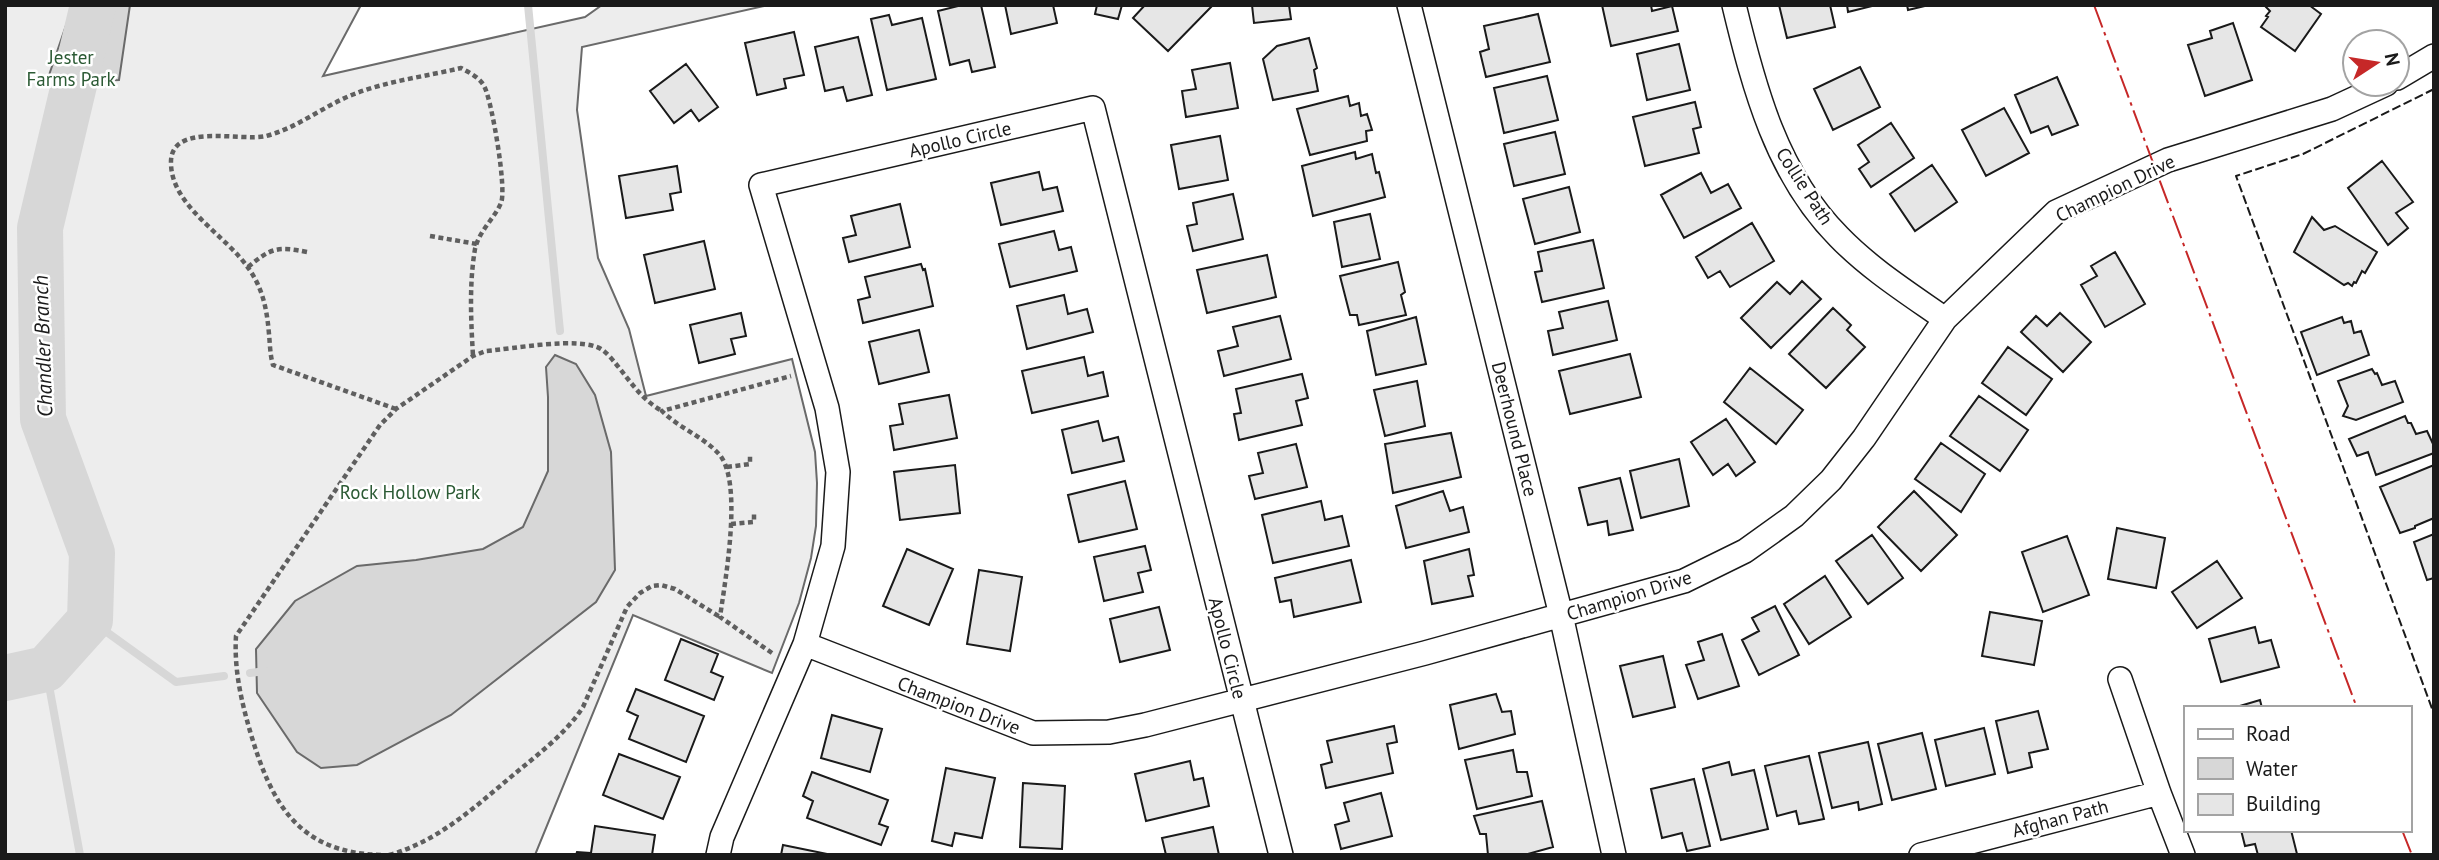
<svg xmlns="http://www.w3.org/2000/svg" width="2439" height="860" font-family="'PT Sans',sans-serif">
	<rect width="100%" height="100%" fill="#fff"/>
	<path fill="#ededed" stroke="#6a6a6a" stroke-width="2" d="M5,5H361L323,76L585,17L602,5H768L582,47L577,110L598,258L629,329L646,396L792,359L815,452L817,483L816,526L811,558L799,603L772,673L633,615L535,855H5Z"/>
	<path fill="#d7d7d7" stroke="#6a6a6a" stroke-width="2" d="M73,5H130L119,80L93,81L48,78Z
		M555,355L576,364L595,395L611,452L615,570L596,602L451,715L357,765L321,768L297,752L257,693L256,649L295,601L357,566L416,560L483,549L523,527L548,471V397L546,367Z"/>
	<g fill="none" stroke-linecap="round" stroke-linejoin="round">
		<path stroke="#d7d7d7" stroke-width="8" d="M528,5L560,331
			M90,620L176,682L224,676
			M46,669L80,855
			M250,673L265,671"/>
		<path stroke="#d7d7d7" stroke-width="46" d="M5,678L46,669L90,620L92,553L43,419L40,228L93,5"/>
	</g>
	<path fill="#e6e6e6" stroke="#1a1a1a" stroke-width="2" d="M962,5H981L995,67L972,72L969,60L950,65L938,11Z
		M1005,5H1053L1057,23L1011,34Z
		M1097,5H1122L1118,19L1095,14Z
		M1145,5H1213L1168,51L1133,18Z
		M1252,5H1289L1291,19L1254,23Z
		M1602,5H1651L1652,11L1672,6L1678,31L1611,46Z
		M1779,5H1830L1835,27L1787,38Z
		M1847,5H1876L1848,12Z
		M1907,5H1929L1908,10Z
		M2309,5L2321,14L2295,51L2261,27L2268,17L2266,16L2270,11L2264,5Z
		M1538,14L1550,62L1486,77L1480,52L1489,49L1484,26Z
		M889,15L892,25L922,18L936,79L887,90L871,19Z
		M2233,23L2252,80L2205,96L2188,45L2212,38L2210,31Z
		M794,32L804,75L784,79L786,88L757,95L745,43Z
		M858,37L872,95L847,101L843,87L825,91L815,47Z
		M1309,38L1317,68L1314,70L1318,91L1273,100L1263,59L1277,46Z
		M1679,44L1690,90L1647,100L1637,54Z
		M1230,63L1238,108L1186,117L1182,91L1196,89L1192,70Z
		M686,64L718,107L699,121L691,110L674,123L650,91Z
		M1860,67L1880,107L1833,130L1814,89Z
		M1547,76L1558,120L1504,133L1494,88Z
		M2057,77L2078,125L2052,135L2048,126L2031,133L2015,95Z
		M1348,96L1350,106L1359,103L1361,116L1367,114L1372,130L1366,131L1367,141L1310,155L1297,109Z
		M1695,102L1701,127L1693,129L1699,153L1645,166L1633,117Z
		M2004,108L2029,153L1986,176L1962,130Z
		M1891,123L1914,158L1871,187L1859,169L1869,162L1858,145Z
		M1555,132L1565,174L1514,186L1504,144Z
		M1220,136L1228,180L1179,189L1171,145Z
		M1355,152L1356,159L1372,154L1376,173L1379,172L1385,197L1313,216L1302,166Z
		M2382,161L2413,202L2396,213L2408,228L2388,245L2348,188Z
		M1932,165L1957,202L1915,231L1890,194Z
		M677,166L681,192L670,194L673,210L626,218L619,176Z
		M1039,172L1043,190L1057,187L1063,211L1001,225L991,183Z
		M1701,173L1711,193L1728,184L1741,208L1684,238L1661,195Z
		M1569,187L1580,232L1535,244L1523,199Z
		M1233,194L1243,239L1193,251L1187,226L1197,224L1193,203Z
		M900,204L910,247L849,262L843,238L856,235L851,216Z
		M1370,214L1380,259L1342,267L1334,222Z
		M2312,217L2324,230L2335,226L2377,252L2365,273L2362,271L2356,283L2354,282L2352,286L2348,283L2344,285L2294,252Z
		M1752,223L1774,261L1730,287L1720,271L1708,278L1696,257Z
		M1054,231L1059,250L1071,247L1077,271L1010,287L999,244Z
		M1593,240L1604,288L1542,302L1535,272L1542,271L1538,252Z
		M704,241L715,289L655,303L644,255Z
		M2115,252L2145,304L2105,327L2081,285L2097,276L2091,266Z
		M1267,255L1276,297L1207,313L1197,270Z
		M1398,262L1405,292L1401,295L1406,315L1359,325L1357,315H1350L1340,276Z
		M921,264L923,270L925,269L933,306L863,323L858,300L870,297L865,277Z
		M1802,281L1821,299L1771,348L1741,318L1777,282L1790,294Z
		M1064,295L1068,314L1087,309L1093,332L1027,349L1017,306Z
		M1608,301L1617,340L1553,355L1548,331L1563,328L1559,312Z
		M1833,308L1851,325L1847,330L1865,347L1826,388L1789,354Z
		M741,313L746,336L731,339L735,354L699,363L690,325Z
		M2060,313L2091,342L2063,372L2021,332L2036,316L2047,326Z
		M1280,316L1291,359L1224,376L1218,351L1238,346L1233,327Z
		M1416,317L1426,364L1376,375L1367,331Z
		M2342,317L2344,323L2351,321L2354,333L2361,331L2369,355L2317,375L2301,332Z
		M919,330L929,372L879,384L869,342Z
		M2008,347L2052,379L2026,415L1982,383Z
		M1630,354L1641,397L1570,414L1559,371Z
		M1084,357L1088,376L1103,372L1108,396L1032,413L1022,371Z
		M1750,368L1803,410L1776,444L1724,402Z
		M2372,369L2375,374L2377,373L2382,385L2395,381L2403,402L2356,420L2343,416L2348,406L2338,381Z
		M1302,374L1308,398L1296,401L1302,425L1239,440L1234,414L1241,413L1236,389Z
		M1417,381L1425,426L1385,436L1374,390Z
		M949,395L957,438L894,450L890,426L903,424L899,404Z
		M1979,396L2028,430L2000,471L1950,436Z
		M2405,416L2408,423H2411L2416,434L2427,431L2434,446V453L2376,475L2368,452L2357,456L2349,439Z
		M1726,419L1755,462L1736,476L1728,464L1713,475L1691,442Z
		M1098,421L1103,441L1118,437L1124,461L1072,473L1062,430Z
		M1451,433L1461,477L1393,493L1385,444Z
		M1941,443L1985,474L1961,512L1915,479Z
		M1296,444L1307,487L1255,499L1249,476L1263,473L1258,453Z
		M1679,459L1689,506L1641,518L1630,471Z
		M955,465L960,513L900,520L894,472Z
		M2434,465V518L2415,526V528L2400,533L2380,487Z
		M1620,478L1633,530L1609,535L1607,521L1588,525L1579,488Z
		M1125,481L1137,529L1079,542L1068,495Z
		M1443,491L1450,511L1463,507L1469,532L1406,548L1396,506Z
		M1914,491L1957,535L1921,571L1878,527Z
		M1321,501L1325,520L1342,516L1349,546L1273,563L1262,515Z
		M2117,528L2165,538L2156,588L2108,579Z
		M2434,534V578L2427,580L2414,542Z
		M1872,535L1903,578L1868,604L1836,561Z
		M2067,536L2089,595L2043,612L2022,552Z
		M1145,546L1151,570L1138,573L1143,592L1104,601L1094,557Z
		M907,549L953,569L929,625L883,606Z
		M1469,549L1474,575L1468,576L1473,596L1432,604L1424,561Z
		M1351,560L1361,602L1294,617L1291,600L1280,602L1275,578Z
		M2217,561L2242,598L2197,628L2172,592Z
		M979,570L1022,577L1010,651L967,644Z
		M1825,576L1851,617L1809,644L1784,604Z
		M1775,606L1799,655L1759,675L1742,640L1759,631L1752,618Z
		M1159,607L1170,650L1120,662L1110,619Z
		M1990,612L2042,621L2034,665L1982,656Z
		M2255,627L2259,643L2271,640L2279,667L2221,682L2209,639Z
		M1722,634L1739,686L1698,699L1686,665L1704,660L1698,642Z
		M681,639L718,654L711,672L723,677L714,700L665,680Z
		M1663,656L1675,707L1633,717L1620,666Z
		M636,689L704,716L686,762L629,739L638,716L627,711Z
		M1496,694L1502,712L1511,711L1515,734L1459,749L1450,705Z
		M2260,700L2262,708H2233Z
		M2038,711L2048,749L2029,753L2032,767L2008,773L1996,721Z
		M832,715L882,729L870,772L821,758Z
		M1394,726L1397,742L1387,744L1393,773L1326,788L1321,765L1332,762L1327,741Z
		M1984,728L1995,774L1946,786L1935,740Z
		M1922,733L1936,789L1892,800L1878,744Z
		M1868,742L1882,804L1859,810L1858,802L1832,808L1819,753Z
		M1513,750L1517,772H1527L1532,796L1477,809L1465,760Z
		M619,754L680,777L663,819L603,795Z
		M1809,756L1824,819L1799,824L1796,811L1777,816L1765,766Z
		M1190,761L1194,780L1203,778L1209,806L1146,821L1135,774Z
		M1729,762L1732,775L1754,770L1768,829L1721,840L1703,769Z
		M946,768L995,778L982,838L955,833L952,846L932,841Z
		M812,772L888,800L879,824L888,827L881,845L807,818L813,801L803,796Z
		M1694,779L1710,846L1687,851L1682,833L1662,838L1651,789Z
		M1023,783L1065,786L1062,849L1020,847Z
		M1381,793L1392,836L1341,849L1335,825L1349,821L1344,803Z
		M1542,801L1553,847L1524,855H1488L1486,834H1480L1474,816Z
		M595,826L655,835L652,855H576L577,852L591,853Z
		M1213,827L1219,855H1166L1162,838Z
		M2241,830H2291L2297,854L2258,855L2255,844L2245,846Z
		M783,845L832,855H781Z"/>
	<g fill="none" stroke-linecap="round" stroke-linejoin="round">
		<defs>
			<path id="minor" d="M1409,5L1561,615L1614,855
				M1734,5C1754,88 1777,175 1839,237C1870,269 1908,293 1945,319
				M2397,78L2434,56
				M805,644L1033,733L1109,732L1145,725L1425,653L1684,581L1745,551L1794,516L1831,480L1864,438L1945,319L2056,212L2168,160L2332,109L2386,84
				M2120,679L2159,793L2183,855
				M718,855L722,837L805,644L833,546L838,472L827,408L761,185L1093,108L1281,855
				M1921,855L2159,793"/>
		</defs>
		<use href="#minor" stroke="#1a1a1a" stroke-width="26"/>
		<path stroke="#5f5f5f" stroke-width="4.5" stroke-dasharray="5 3.5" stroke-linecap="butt" d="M430,236L477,244
			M248,267C271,248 277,246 307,252
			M396,409L273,365C270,355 270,344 269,334C267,310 263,289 249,269C227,236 172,207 171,164C169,121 240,142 266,136C298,128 326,104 357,93C388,81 428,76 461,68C470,73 481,78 485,88C492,103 507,189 501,203C494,219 479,231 475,249C469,284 471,321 473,356
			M727,467L750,464V455
			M731,524L754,522V511
			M772,653L720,617C725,581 744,479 718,453C702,436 679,428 662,411L791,376
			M381,855C298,853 271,803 250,731C241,700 234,669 236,636L380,425L396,409L473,356L486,351C512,349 580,336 601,349C606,352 612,359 616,364C631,382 641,399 662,411
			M389,855C440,841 478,804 518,771C541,752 567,732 583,707L627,607L640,593L652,586L661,585L675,589L720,617"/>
		<use href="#minor" stroke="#fff" stroke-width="23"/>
		<path stroke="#1a1a1a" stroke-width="2" stroke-dasharray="9 3.5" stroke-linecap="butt" d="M2434,89L2303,154L2236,176L2434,714"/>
		<path stroke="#c62828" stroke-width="2" stroke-dasharray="24 5 3.5 5" stroke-linecap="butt" d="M2094,5L2357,708
			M2402,830L2412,855"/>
	</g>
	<g text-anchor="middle" stroke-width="5" stroke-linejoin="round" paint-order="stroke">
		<g font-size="19" fill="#2b5a34" stroke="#fff">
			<text x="71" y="64">Jester<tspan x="71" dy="22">Farms Park</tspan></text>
			<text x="410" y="499">Rock Hollow Park</text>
		</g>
		<g font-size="19" fill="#1a1a1a" stroke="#fff">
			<text transform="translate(960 139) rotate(-13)" y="7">Apollo Circle</text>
			<text transform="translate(1805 186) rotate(57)" y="7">Collie Path</text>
			<text transform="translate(2115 188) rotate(-26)" y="7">Champion Drive</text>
			<text transform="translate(1515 429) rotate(76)" y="7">Deerhound Place</text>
			<text transform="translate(1629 595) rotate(-17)" y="7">Champion Drive</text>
			<text transform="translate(1228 648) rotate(76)" y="7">Apollo Circle</text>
			<text transform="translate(959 705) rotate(21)" y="7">Champion Drive</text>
			<text transform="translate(2060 818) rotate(-15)" y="7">Afghan Path</text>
		</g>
		<g font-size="21" font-style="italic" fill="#1a1a1a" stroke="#fff">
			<text transform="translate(43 346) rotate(-92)" y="7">Chandler Branch</text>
		</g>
	</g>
	<rect width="2439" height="860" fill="none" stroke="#1a1a1a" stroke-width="14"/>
	<rect x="2184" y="706" width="228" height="126" fill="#ffffff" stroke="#a3a3a3" stroke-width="2"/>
	<rect x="2198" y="729" width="35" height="10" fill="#ffffff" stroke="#a3a3a3" stroke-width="2"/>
	<text x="2246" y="741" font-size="21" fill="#1a1a1a">Road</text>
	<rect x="2198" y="758" width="35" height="21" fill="#d7d7d7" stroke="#a3a3a3" stroke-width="2"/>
	<text x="2246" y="776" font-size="21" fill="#1a1a1a">Water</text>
	<rect x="2198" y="794" width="35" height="21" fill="#e6e6e6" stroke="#a3a3a3" stroke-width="2"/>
	<text x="2246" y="811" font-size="21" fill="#1a1a1a">Building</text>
	<g transform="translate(2376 63) rotate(78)"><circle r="33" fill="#ffffff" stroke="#a3a3a3" stroke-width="2"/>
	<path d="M0-5L12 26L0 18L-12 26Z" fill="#c62828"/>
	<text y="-10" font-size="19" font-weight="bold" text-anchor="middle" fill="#1a1a1a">N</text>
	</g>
</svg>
